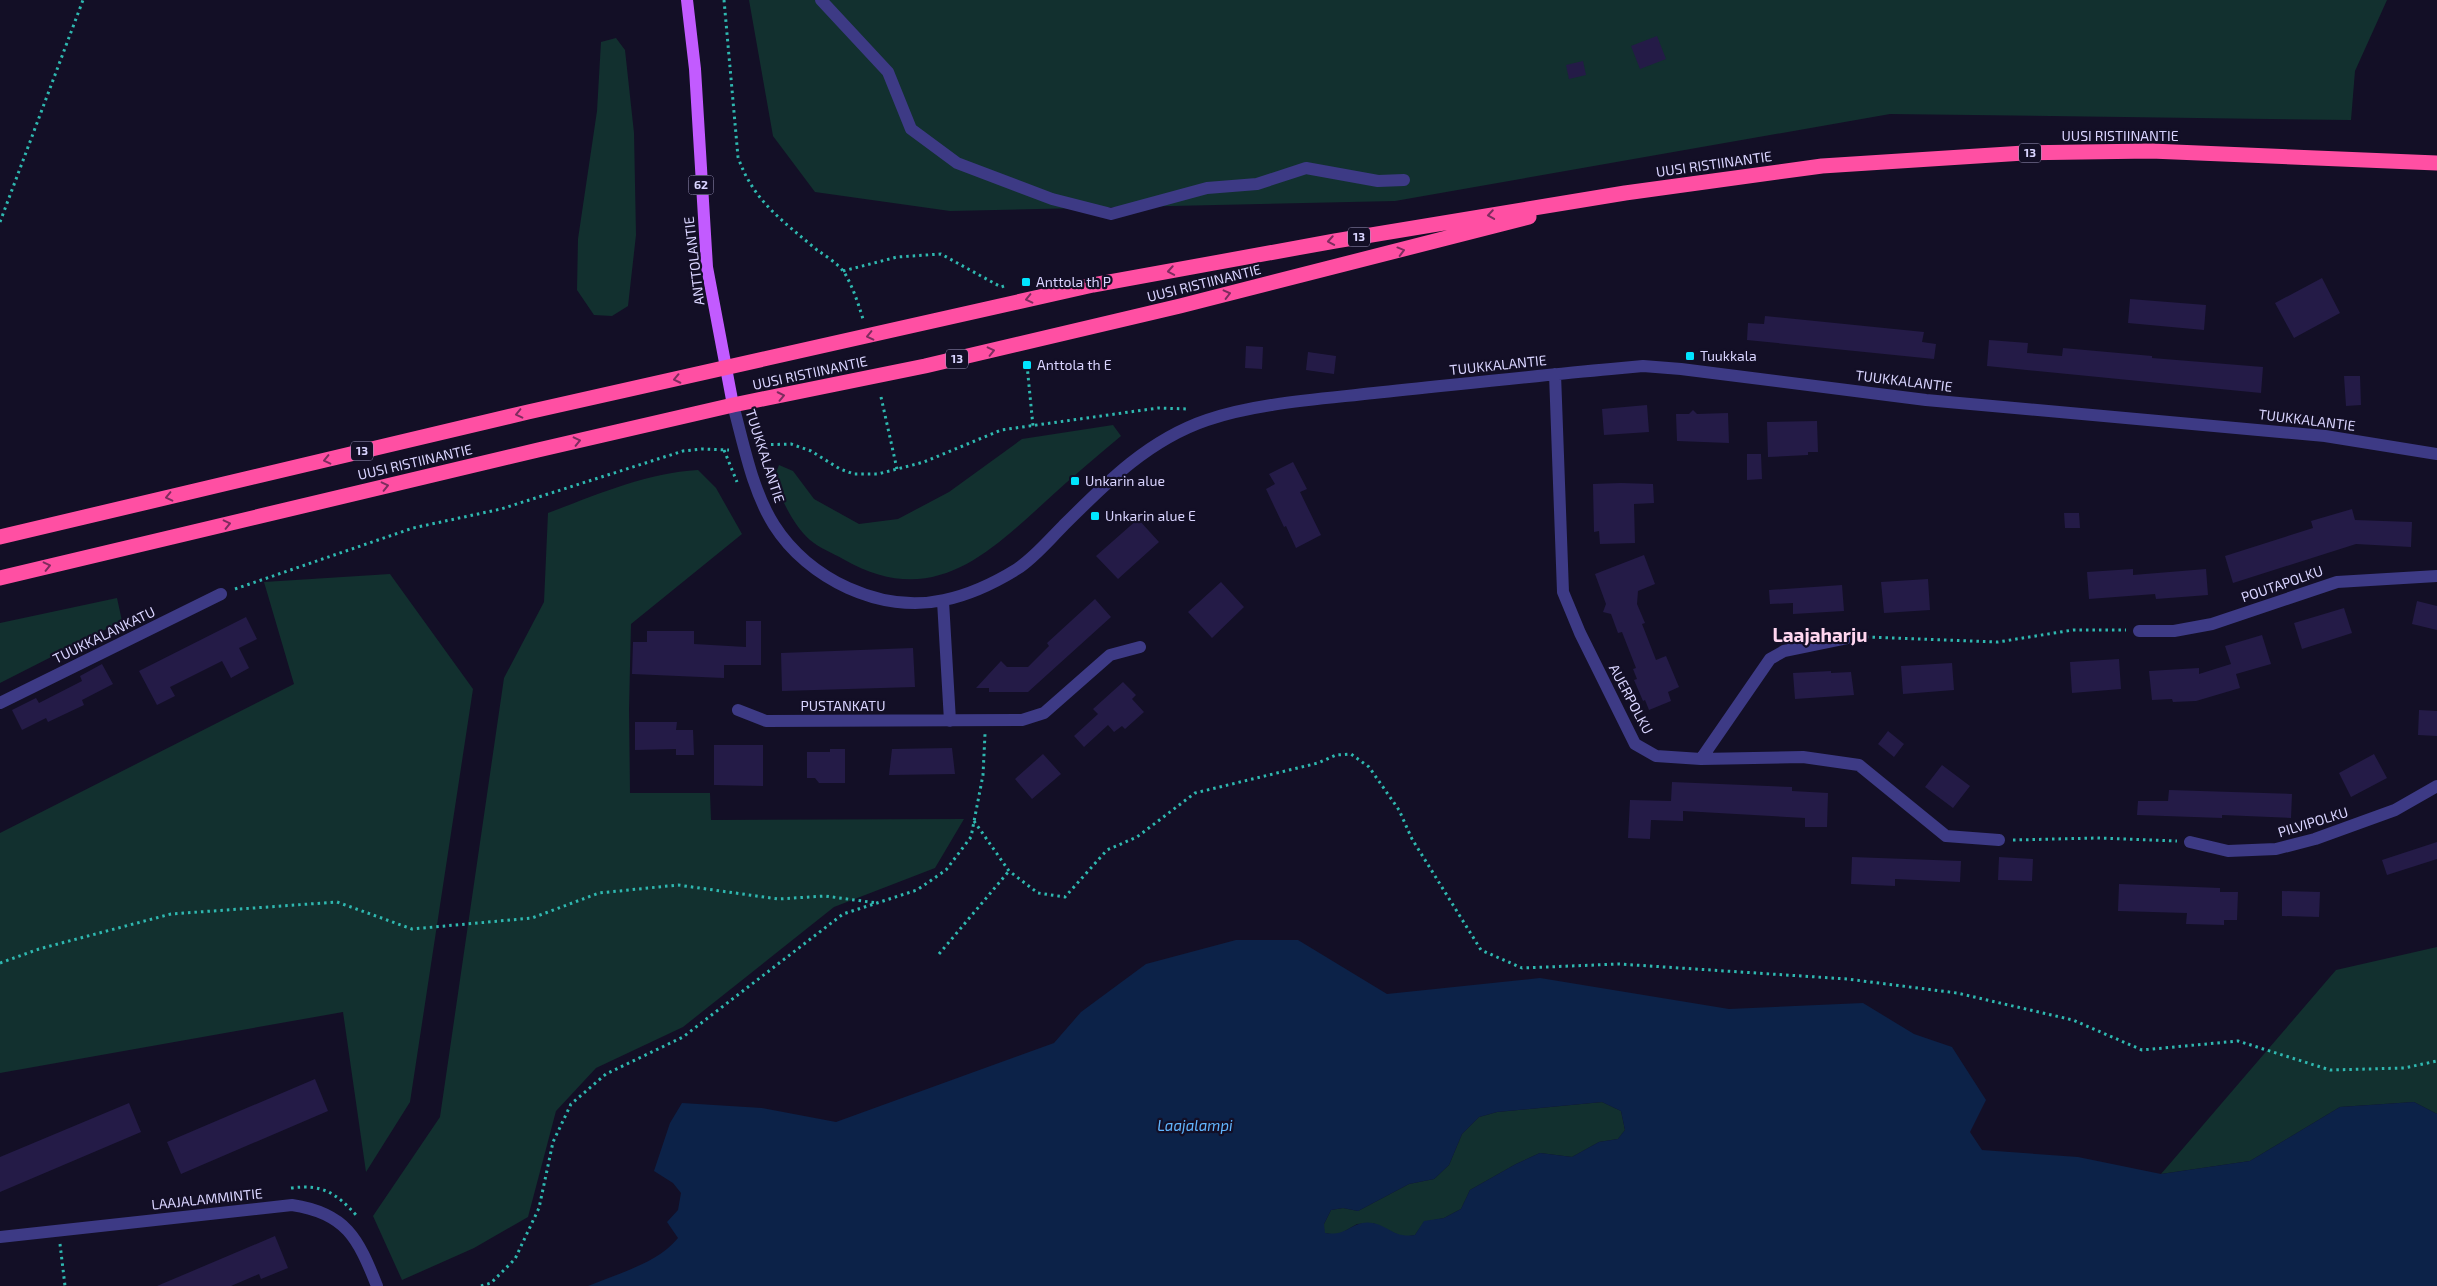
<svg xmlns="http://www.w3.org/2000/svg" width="2437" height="1286" font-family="'Exo 2',sans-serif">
	<rect width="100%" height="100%" fill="#130f26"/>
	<path fill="#12302f" d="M749,0H2387L2355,71L2351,120L1890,114L1395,201L950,211L815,192L773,136Z
		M616,38L625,50L634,133L636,235L628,306L612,316L594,315L577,290L578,239L597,111L601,42Z
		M1113,425L1121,436C1096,457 1071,478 1046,501C984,558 930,609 843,559C833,553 819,548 810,540C793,525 781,499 774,478L779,465L793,471L814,499L859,524L898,519L949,492L1022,439Z
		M698,470L716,488L742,534L631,624L629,709L630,793H710L711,820L964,819L935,868L834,907L683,1027L596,1068L556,1111L528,1217L474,1248L402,1280L373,1216L440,1117L504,678L544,602L548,513C596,495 646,473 698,470Z
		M390,574L473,689L410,1102L366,1172L343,1012L0,1073V833L294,684L264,582Z
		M117,598L122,621L0,683V623Z
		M2437,947V1114L2414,1102L2340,1107L2250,1161L2161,1174L2336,970Z
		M1602,1102L1621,1111L1625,1130L1618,1139L1599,1142L1572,1157L1540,1153L1516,1164L1470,1190L1461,1209L1444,1218L1424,1222L1415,1235L1403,1237L1373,1223L1357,1224L1338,1235L1324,1233V1224L1331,1210L1343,1208L1358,1211L1409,1184L1434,1179L1449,1165L1462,1134L1479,1117L1497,1112Z"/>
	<path fill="#0c2248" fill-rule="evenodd" d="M1236,940H1298L1387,994L1540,978L1729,1009L1863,1003L1914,1034L1952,1047L1986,1100L1970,1132L1982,1150L2078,1157L2161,1174L2250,1161L2340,1107L2414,1102L2437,1114V1286H588C617,1274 658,1263 678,1238L667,1222L678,1210L681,1193L673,1183L654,1171L670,1123L682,1103L762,1108L836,1122L1054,1043L1081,1012L1146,964ZM1602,1102L1621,1111L1625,1130L1618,1139L1599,1142L1572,1157L1540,1153L1516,1164L1470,1190L1461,1209L1444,1218L1424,1221L1415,1235C1393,1238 1391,1227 1373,1223C1353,1219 1348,1237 1325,1233L1324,1224L1331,1210L1343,1208L1358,1211L1409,1184L1434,1179L1449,1165L1462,1134L1479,1117L1497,1112Z"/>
	<path fill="#241b47" d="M1657,36L1666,59L1640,69L1631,46Z
		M1583,61L1586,75L1569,79L1566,65Z
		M2322,278L2340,313L2294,338L2275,303Z
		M2130,299L2206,305L2204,330L2128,323Z
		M1765,316L1924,332L1922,342L1936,344L1934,359L1747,340L1748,323L1764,324Z
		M1989,340L2028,343L2027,353L2062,356L2063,348L2152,356V358L2263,367L2261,393L1987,366Z
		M1246,346L1263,347L1262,369L1245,368Z
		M1308,352L1336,356L1334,374L1306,370Z
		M2344,376H2360L2361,405L2346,406Z
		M1647,405L1649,432L1604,435L1602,409Z
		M1693,410L1697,414L1728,413L1729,443L1677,441L1676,414H1689Z
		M1817,421L1818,452H1808V455L1768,457L1767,422Z
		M1747,454H1761L1762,479L1747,480Z
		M1293,462L1307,489L1300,492L1321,535L1296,548L1286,526L1284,527L1266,489L1275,484L1269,474Z
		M1621,483L1653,484L1654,503L1634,504L1635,543L1600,544L1599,531L1594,532L1593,484Z
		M2352,509L2355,520L2412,522L2411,547L2356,544L2233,583L2225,556L2313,528L2311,521Z
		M2064,513H2079L2080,528H2065Z
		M1138,519L1159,542L1118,579L1096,556Z
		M1644,555L1655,584L1638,591L1637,604L1645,623L1642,624L1656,660L1666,656L1679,687L1668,692L1671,701L1649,710L1645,700L1643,701L1634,680L1637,679L1633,669L1636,668L1622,632L1618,633L1611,614L1603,612L1606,604L1595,574Z
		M2133,569V575L2206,569L2208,595L2156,599L2155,594L2089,599L2087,572Z
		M1928,579L1930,610L1884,613L1881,582Z
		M1221,582L1244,607L1212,638L1188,612Z
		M1842,585L1844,611L1793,614V603L1770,604L1769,590Z
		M1095,599L1111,617L1028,692H989V688H976L1001,661L1007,667H1028L1049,646L1047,643Z
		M2417,601L2437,606V630L2412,624Z
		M2344,608L2352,633L2302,649L2294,623Z
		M246,617L257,639L239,648L249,668L231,678L222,661L170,687L175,696L157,705L139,671Z
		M746,621H761V665H724V678L632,674L633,642H647V631H694V644L746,647Z
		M2262,635L2271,664L2236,674L2240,688L2196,701L2173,702L2172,699L2152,700L2149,671L2199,668V674L2231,664L2225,646Z
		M913,648L915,687L782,691L781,653Z
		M2119,659L2121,689L2072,693L2070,662Z
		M1952,663L1954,690L1903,694L1901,666Z
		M102,664L113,684L82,700L84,705L48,722L46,718L22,730L12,710L36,698L39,703L82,681L80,676Z
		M1831,671V673L1851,672L1854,695L1795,699L1793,673Z
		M1123,682L1136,695L1132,699L1144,712L1125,729L1122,726L1114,732L1108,725L1084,747L1074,736L1098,714L1093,709Z
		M2419,710L2437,711V736L2418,735Z
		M635,722H677L676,730H693L694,755H676V749L635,750Z
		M1888,731L1904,744L1894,757L1878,744Z
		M714,745H763V786L714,785Z
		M952,748L955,774L889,775L892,749Z
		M830,749H845V783H819L815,778H807V752H830Z
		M1043,754L1061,774L1032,799L1015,779Z
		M2374,754L2387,778L2351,797L2339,773Z
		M1942,765L1970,786L1953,808L1925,787Z
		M1672,782L1792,787V791L1828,793L1827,827H1805V818L1683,811V821L1651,820L1650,839L1628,838L1630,800L1671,801Z
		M2169,790L2292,794L2291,818L2222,815V818L2137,815L2138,801H2168Z
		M2437,842V859L2387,875L2382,860Z
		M1852,857L1961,861L1960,882L1895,879V886L1851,884Z
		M1999,857L2033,859L2032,881L1998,880Z
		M2119,884L2220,888V892H2238L2237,920H2224V925L2186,924L2187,913L2118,911Z
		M2282,891L2320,892L2319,917L2282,916Z
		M315,1079L328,1111L181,1174L167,1142Z
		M129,1103L141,1132L0,1192V1157Z
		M275,1236L288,1268L261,1279L259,1274L231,1286H157Z"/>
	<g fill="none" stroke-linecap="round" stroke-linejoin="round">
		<path stroke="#2fb8b0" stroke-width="3" stroke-dasharray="2.5 4" stroke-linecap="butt" d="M724,0L738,157C753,201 783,221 817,250C826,256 838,264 844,272C853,287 858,303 863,319
			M0,222L83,0
			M843,271L897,257L941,254L1001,287L1004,286
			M1027,365L1033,426
			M881,397L897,469
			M758,445L791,444L811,451L840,469L854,474H878L924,462L1001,430L1158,408L1189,409
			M724,450L737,482
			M235,589L413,528L501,509L683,451L702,449L729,450
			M1866,637L1998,642L2073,630H2126
			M974,821L1009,871L1038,893L1065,897L1107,850L1137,837L1195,793L1318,763L1336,755L1351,754L1369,767L1399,810L1412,839L1481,950L1522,968L1619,964L1847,979L1957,993L2073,1020L2142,1050L2238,1041L2330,1070L2404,1068L2437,1061
			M2013,840L2097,838L2177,841
			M939,954L1009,871
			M0,963L39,949L171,914L337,902L412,929L532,918L599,893L678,885L778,899L825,896L877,903
			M291,1188C323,1184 336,1193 357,1216
			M60,1244L65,1286
			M481,1286L491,1283L515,1259L539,1208L553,1142L571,1104L606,1074L683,1037L843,914L917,890L946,870L971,837L983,775L985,734"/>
		<path stroke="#3d3a85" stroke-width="12" d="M821,0L888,72L911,129L957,163L1052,199L1111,214L1207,188L1257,184L1306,168L1378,181L1404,180
			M1555,374L1563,592L1580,633L1635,744L1656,756L1701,759L1803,757L1859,765L1946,836L1999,840
			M733,405C744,445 752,490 774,525C808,579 881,614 944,600C968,595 996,582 1017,569C1034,558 1048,541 1063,526C1106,483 1148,440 1207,420C1257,403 1321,399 1374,393C1453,385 1532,376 1611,369L1643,366L1681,369L1926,400L2325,436L2437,454
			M943,601L950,721
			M2139,631H2174L2212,624L2337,582L2437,576
			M0,703L221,594
			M738,710L766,721L1022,720L1044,713L1110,655L1140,647
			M1701,759L1770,659L1784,651L1852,637
			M2190,842L2228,851L2276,849L2315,839L2395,810L2437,786
			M0,1237L292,1205C346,1213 358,1238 377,1286"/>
		<path stroke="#c25bff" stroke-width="12" d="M687,0L695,69L707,267L733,405"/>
		<path stroke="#ff4fa3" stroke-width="15" d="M0,537L528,412L1093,285L1335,241L1625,193L1822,166L2024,153L2151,151L2437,163
			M0,578L538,450L733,405L925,366L1180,306L1529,217"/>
	</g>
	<defs><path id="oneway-chevron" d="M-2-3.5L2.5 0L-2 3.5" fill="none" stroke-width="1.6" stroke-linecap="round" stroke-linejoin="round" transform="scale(1.25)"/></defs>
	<g stroke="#7d2c5e">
		<use href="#oneway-chevron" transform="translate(1491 215) rotate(171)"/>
		<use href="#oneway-chevron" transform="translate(1331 241) rotate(170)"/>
		<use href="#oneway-chevron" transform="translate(1401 251) rotate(-15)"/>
		<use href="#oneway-chevron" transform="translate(1171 271) rotate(170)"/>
		<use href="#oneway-chevron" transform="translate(1227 294) rotate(-14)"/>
		<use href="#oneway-chevron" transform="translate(1029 299) rotate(167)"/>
		<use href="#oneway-chevron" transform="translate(870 336) rotate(167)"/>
		<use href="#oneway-chevron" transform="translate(991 351) rotate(-13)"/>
		<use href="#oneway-chevron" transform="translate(677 379) rotate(168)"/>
		<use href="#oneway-chevron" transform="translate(781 396) rotate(-12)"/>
		<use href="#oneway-chevron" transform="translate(519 414) rotate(167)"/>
		<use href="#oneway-chevron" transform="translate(577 441) rotate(-13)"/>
		<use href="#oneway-chevron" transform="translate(327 460) rotate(167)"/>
		<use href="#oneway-chevron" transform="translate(385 486) rotate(-13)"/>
		<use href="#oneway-chevron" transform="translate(169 497) rotate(167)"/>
		<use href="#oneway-chevron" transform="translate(227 524) rotate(-13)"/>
		<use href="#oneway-chevron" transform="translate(47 566) rotate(-13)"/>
	</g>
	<g fill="#00e5ff" stroke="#130f26" stroke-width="2">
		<rect x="1021" y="277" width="10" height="10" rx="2.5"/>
		<rect x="1685" y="351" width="10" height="10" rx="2.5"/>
		<rect x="1022" y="360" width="10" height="10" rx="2.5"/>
		<rect x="1070" y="476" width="10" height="10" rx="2.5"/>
		<rect x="1090" y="511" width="10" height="10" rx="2.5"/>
	</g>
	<g text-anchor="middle" stroke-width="4.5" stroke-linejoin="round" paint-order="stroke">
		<g fill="#130f26" stroke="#9e99be" stroke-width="1">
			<rect x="2019" y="143.5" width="22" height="19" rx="4"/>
			<rect x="688.5" y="175.5" width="25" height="19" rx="4"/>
			<rect x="1348" y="227.5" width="22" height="19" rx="4"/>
			<rect x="946" y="349.5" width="22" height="19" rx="4"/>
			<rect x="351" y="441.5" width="22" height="19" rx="4"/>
		</g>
		<g font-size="12" font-weight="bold" fill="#d9d4ff">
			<text x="2030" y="157">13</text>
			<text x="701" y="189">62</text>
			<text x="1359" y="241">13</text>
			<text x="957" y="363">13</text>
			<text x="362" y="455">13</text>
		</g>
		<g font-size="14" fill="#d9d4ff" stroke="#130f26">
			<text x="2120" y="141">UUSI RISTIINANTIE</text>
			<text transform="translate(1714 164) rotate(-8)" y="5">UUSI RISTIINANTIE</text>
			<text transform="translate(694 261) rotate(-97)" y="5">ANTTOLANTIE</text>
			<text transform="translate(1204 283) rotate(-14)" y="5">UUSI RISTIINANTIE</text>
			<text transform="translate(1498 365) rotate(-6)" y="5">TUUKKALANTIE</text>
			<text transform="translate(810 373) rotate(-12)" y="5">UUSI RISTIINANTIE</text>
			<text transform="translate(1904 381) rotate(7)" y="5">TUUKKALANTIE</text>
			<text transform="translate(2307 420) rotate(7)" y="5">TUUKKALANTIE</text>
			<text transform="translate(765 456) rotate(72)" y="5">TUUKKALANTIE</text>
			<text transform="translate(415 462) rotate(-13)" y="5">UUSI RISTIINANTIE</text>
			<text transform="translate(2282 584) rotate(-19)" y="5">POUTAPOLKU</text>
			<text transform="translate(104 635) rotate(-26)" y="5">TUUKKALANKATU</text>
			<text transform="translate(1631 699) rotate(62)" y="5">AUERPOLKU</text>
			<text x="843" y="711">PUSTANKATU</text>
			<text transform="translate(2313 822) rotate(-17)" y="5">PILVIPOLKU</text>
			<text transform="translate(207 1199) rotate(-6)" y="5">LAAJALAMMINTIE</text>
		</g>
		<g font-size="14" fill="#d9d4ff" stroke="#130f26" text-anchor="start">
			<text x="1036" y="287">Anttola th P</text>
			<text x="1700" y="361">Tuukkala</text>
			<text x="1037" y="370">Anttola th E</text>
			<text x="1085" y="486">Unkarin alue</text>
			<text x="1105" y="521">Unkarin alue E</text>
		</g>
		<g font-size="15" font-style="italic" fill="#62b6ff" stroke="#130f26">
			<text x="1195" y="1131">Laajalampi</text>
		</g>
		<g font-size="19" font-weight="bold" fill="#ffd6f0" stroke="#130f26">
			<text x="1820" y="642">Laajaharju</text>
		</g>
	</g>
</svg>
